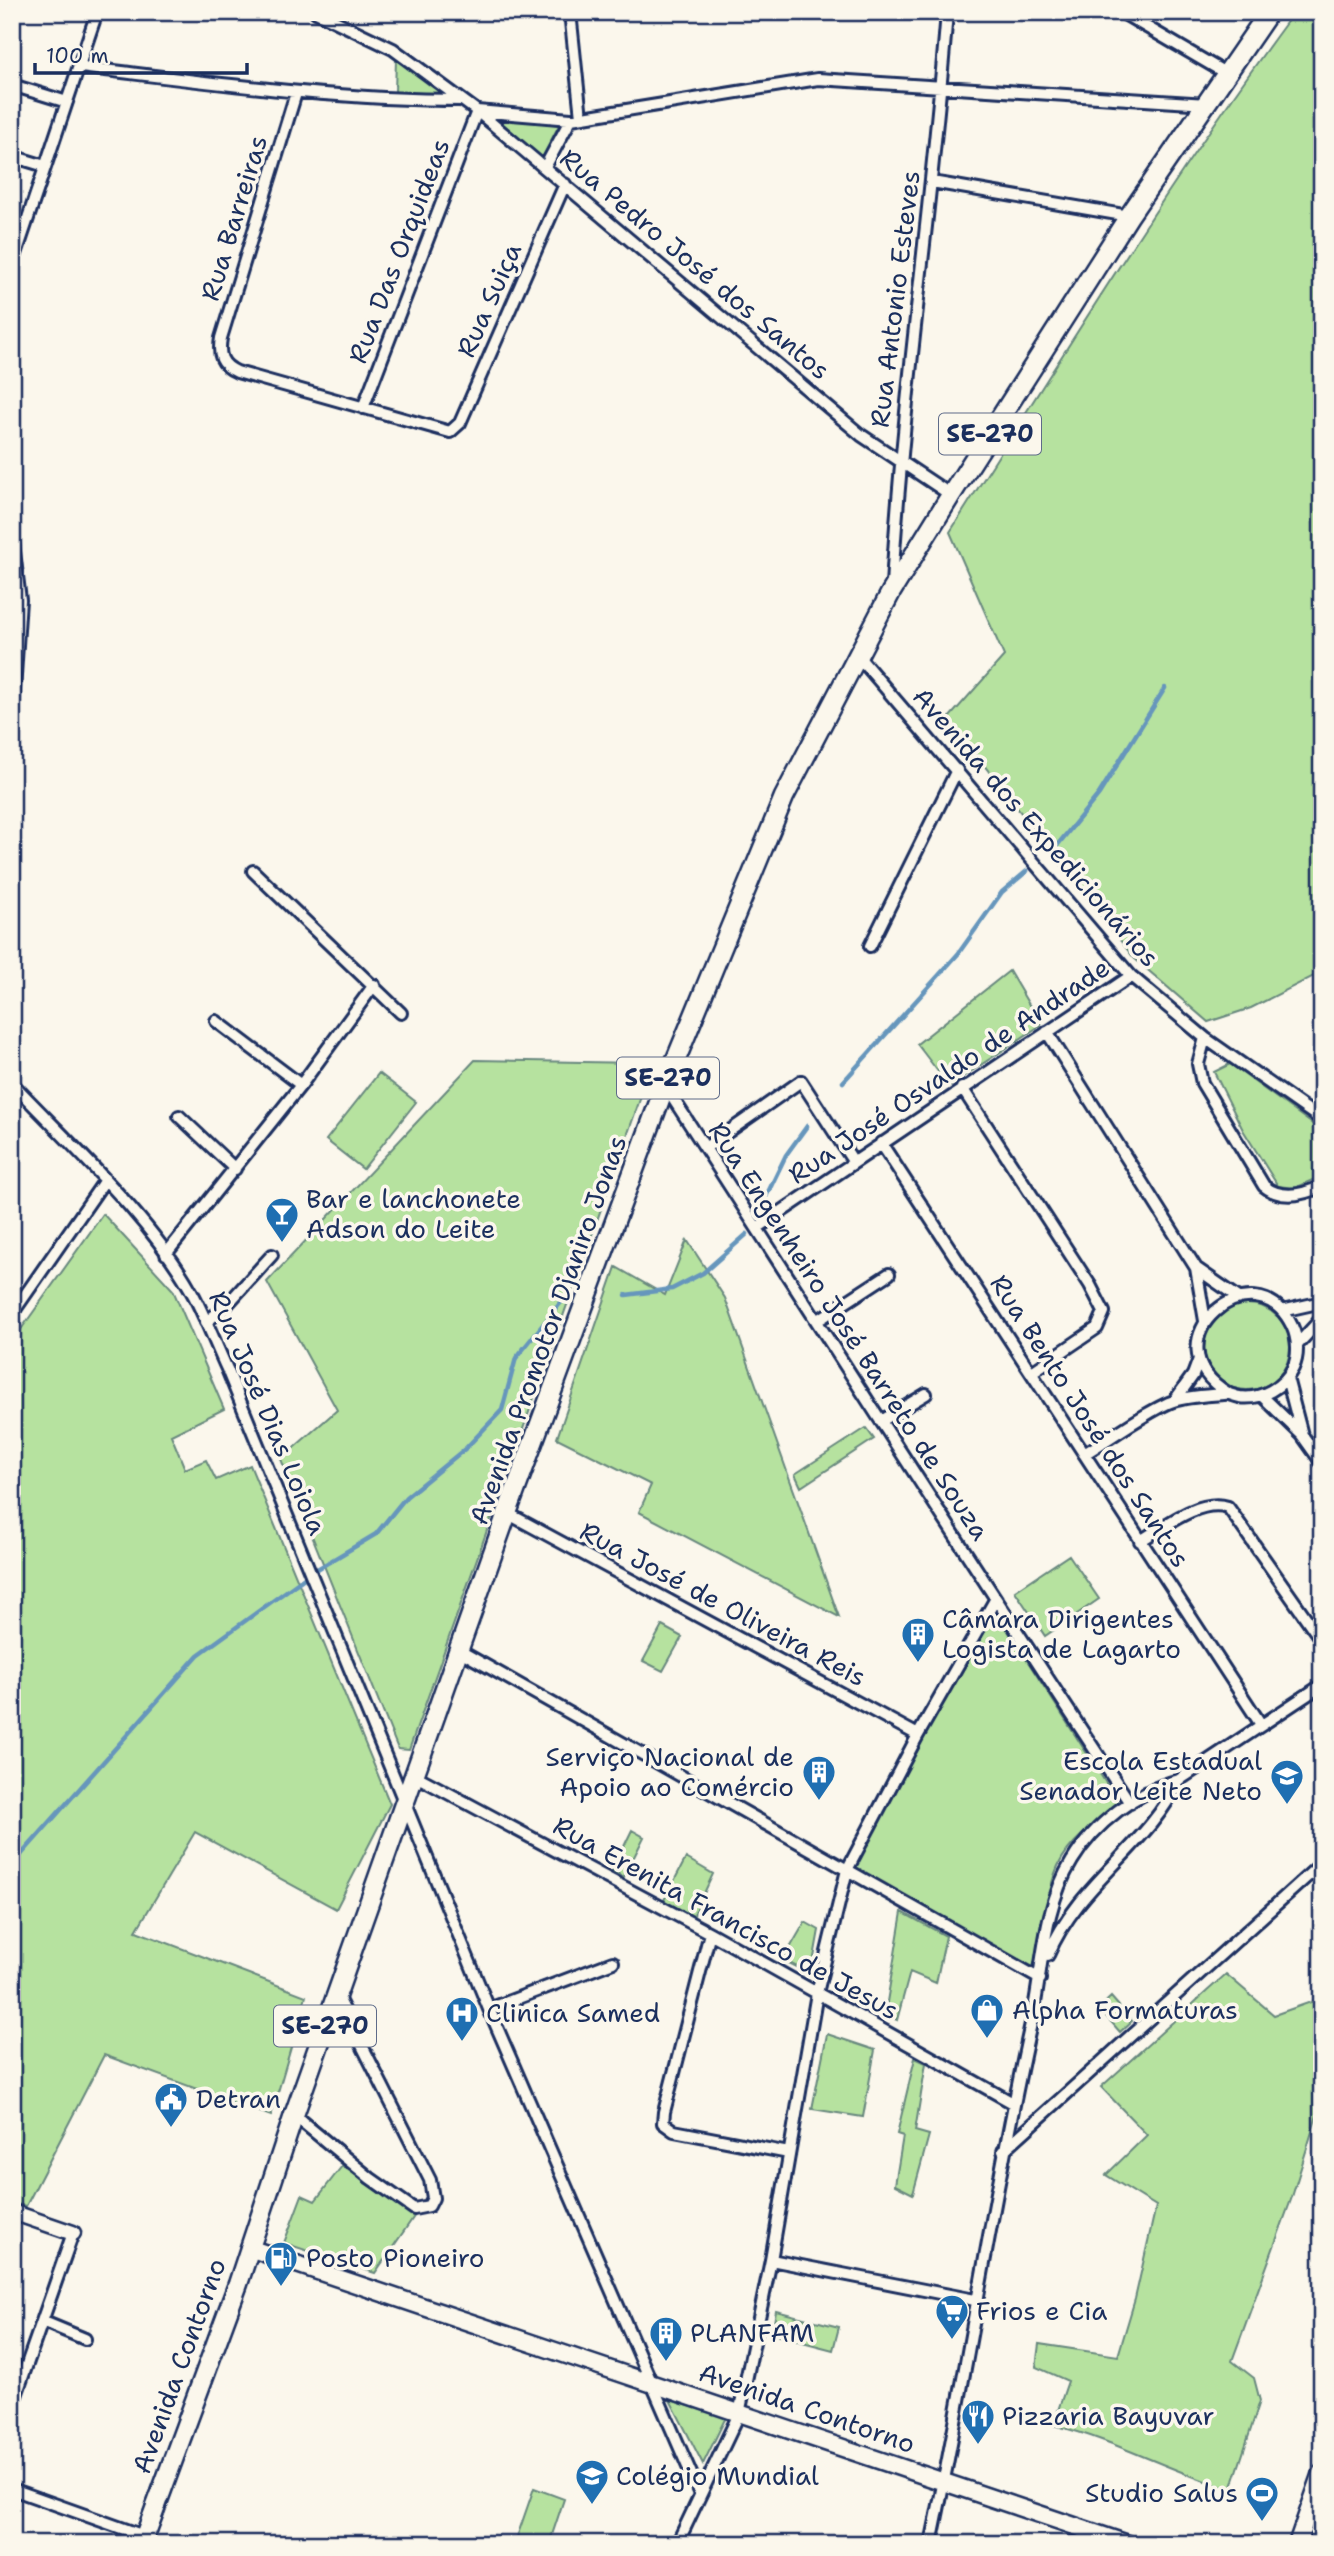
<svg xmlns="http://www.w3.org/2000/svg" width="1334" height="2556" font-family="'Shantell Sans',sans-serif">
	<rect width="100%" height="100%" fill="#fbf7ec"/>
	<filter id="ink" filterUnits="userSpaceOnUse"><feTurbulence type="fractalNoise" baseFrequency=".0143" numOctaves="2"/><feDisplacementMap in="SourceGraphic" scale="14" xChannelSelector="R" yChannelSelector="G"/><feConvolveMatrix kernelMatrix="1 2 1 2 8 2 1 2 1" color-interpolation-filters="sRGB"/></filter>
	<g filter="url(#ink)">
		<path fill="#b6e29f" stroke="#68887e" stroke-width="2" d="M1294,12H1322V972L1251,1008L1208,1022L1134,958L948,719L1004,656L950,532C1062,357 1170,180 1294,12Z
			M396,59L434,84L441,94L427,96L395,92Z
			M501,117L559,125L542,158L499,120Z
			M1009,971L1041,1025L949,1086L917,1044Z
			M475,1060L637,1063L644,1088L409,1750L398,1749L281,1459L337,1410L267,1282Z
			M1230,1064L1322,1131V1176L1294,1188L1278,1186L1243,1130L1214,1072Z
			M379,1073L416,1102L363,1169L326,1140Z
			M103,1214L173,1290L224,1409L171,1435L185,1469L206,1460L216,1480L250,1465L390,1804L336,1909L195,1832L136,1931L306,1996L271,2116L104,2055L26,2206L12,2203V1342Z
			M687,1240L725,1298L839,1617L639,1512L651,1485L557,1438L616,1267L665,1295Z
			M1204 1347a43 43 0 1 1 86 0a43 43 0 1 1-86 0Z
			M866,1428L874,1439L801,1487L795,1474Z
			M1069,1555L1099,1599L1045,1636L1015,1591Z
			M996,1612L1120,1805C1098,1821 1070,1840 1058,1866C1045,1894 1044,1942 1040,1973L854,1868L924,1737Z
			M662,1626L682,1637L663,1671L643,1661Z
			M632,1830L644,1837L624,1877L612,1871Z
			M686,1858L713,1874L693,1917L663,1902Z
			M902,1912L946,1936L936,1983L910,1972L897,2020L885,2014Z
			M805,1922L819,1930L811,1974L783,1960Z
			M1226,1974L1274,2015L1314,2001L1322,1984V2099L1292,2197L1232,2361L1254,2378L1260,2401L1231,2490C1170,2471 1115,2440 1053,2425L1068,2381L1036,2367L1039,2344L1118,2356L1135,2299L1156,2206L1106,2175L1147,2135L1101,2087Z
			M1111,1997L1132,2021L1120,2032L1099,2008Z
			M827,2034L875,2050L863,2117L812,2109Z
			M915,2058L926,2063L915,2131L929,2135L913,2194L895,2185L903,2136L897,2134Z
			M342,2166L415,2215L375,2273L284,2243L302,2195L315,2201Z
			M776,2311L839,2327L833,2350L772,2334Z
			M670,2400L726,2417L703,2464Z
			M534,2488L564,2499L549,2544H527L516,2540Z"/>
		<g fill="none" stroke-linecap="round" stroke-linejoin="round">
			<path stroke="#6696bc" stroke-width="4.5" d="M1055,848L1099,794L1165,688
				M843,1082L958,954L1002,892L1027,871
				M759,1211L786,1155L807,1126
				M626,1295L672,1289L703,1273L747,1234
				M12,1865L198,1655L314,1571L376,1534L406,1497L466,1448L502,1410L516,1358L562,1301"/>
			<defs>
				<path id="minor" d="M316,12L393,49L477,111L861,435L951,495
					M570,12L581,117
					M1121,12L1227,74
					M80,67C207,82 333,100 462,100
					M12,85L67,102
					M296,93L221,338C218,355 221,365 237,372L450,432L460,423L565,184
					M12,156L45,166
					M545,167L571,119
					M932,182L1129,216
					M12,266L97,12
					M363,408L477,111L571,119L818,79L1207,104
					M12,535L20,600L12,720
					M892,585C903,394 932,204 947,12
					M858,656L1131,976L1205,1038L1322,1120
					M253,871L401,1013
					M870,946L957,770
					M216,1021L301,1085
					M1047,1032L1196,1268L1205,1321
					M1205,1038L1198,1064L1202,1083L1264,1186C1281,1200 1303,1195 1322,1186
					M12,1083C71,1145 154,1221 194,1296C206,1319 216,1345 227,1369L489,2009L699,2492
					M665,1086C820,1325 972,1566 1130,1803
					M962,1088L1090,1285L1104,1312L1097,1328L1032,1372
					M179,1116L235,1169
					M881,1143L1260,1723
					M705,1148L801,1081L853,1161
					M757,1228L1131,976
					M166,1254L301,1085L374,985
					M1196,1268L1239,1298
					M1282,1311L1322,1302
					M12,1314L105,1180
					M817,1321L889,1274
					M206,1322L224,1308L272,1255
					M1297,1345L1322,1318
					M1287,1378L1302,1435
					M1261,1395L1302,1435L1322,1463
					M1175,1400L1193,1375L1199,1359
					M883,1420L926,1394
					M1084,1454C1106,1441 1156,1405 1177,1400C1191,1396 1209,1395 1224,1394C1230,1393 1234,1396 1240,1397C1261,1400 1284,1387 1293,1368C1299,1355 1298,1339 1292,1326C1256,1250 1144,1341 1228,1393
					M507,1513L918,1735
					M1140,1541C1164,1527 1199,1498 1228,1507L1322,1641
					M460,1651L1040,1979
					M416,1776L710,1933L1013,2103
					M710,1933L664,2112L663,2123L674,2131L789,2153
					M1048,1955C1078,1883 1149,1846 1179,1780
					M489,2009L613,1962
					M294,2115L370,2178L414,2209L429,2206L433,2198L430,2180L336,1994
					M1003,2151L1322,1863
					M771,2260L975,2300
					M44,2322L85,2339
					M12,2407L73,2233
					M12,2489L144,2536
					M677,2544L739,2414L771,2260L817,1993L847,1870L918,1735L995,1600
					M931,2544C968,2369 993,2193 1032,2019C1043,1967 1043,1907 1072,1861C1094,1824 1137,1791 1179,1780L1322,1685"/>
				<path id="tertiary" d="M12,2212L73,2233"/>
				<path id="secondary" d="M249,2248L1128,2544
					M1297,2544L1322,2473"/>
				<path id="primary" d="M142,2544L238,2284L294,2115L507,1513L665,1086L784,797L891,592L951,495L1129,216L1269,12"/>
			</defs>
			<use href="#minor" stroke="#1b2f5e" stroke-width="16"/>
			<use href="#tertiary" stroke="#1b2f5e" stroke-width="19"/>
			<use href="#secondary" stroke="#1b2f5e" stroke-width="21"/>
			<use href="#primary" stroke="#1b2f5e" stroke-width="23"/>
			<use href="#minor" stroke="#fbf7ec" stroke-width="10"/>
			<use href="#tertiary" stroke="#fbf7ec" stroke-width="14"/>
			<use href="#secondary" stroke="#fbf7ec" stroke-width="16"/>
			<use href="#primary" stroke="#fbf7ec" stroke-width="18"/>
		</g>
	</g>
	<defs>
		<symbol id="bar-pin" viewBox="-11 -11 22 30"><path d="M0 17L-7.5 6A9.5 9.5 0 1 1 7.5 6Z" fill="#1f6fb2" stroke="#fbf7ec"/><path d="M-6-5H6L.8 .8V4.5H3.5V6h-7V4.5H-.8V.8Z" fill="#fff"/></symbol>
		<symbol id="building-pin" viewBox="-11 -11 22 30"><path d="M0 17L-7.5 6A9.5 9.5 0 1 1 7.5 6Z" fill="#1f6fb2" stroke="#fbf7ec"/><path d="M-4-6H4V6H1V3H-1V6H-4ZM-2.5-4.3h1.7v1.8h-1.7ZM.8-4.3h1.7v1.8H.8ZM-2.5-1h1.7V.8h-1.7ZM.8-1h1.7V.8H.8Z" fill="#fff"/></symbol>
		<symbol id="school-pin" viewBox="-11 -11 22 30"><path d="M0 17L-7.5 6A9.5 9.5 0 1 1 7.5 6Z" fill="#1f6fb2" stroke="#fbf7ec"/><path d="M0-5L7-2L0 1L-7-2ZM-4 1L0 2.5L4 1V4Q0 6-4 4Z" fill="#fff"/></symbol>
		<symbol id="shop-pin" viewBox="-11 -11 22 30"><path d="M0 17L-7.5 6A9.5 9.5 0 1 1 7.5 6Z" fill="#1f6fb2" stroke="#fbf7ec"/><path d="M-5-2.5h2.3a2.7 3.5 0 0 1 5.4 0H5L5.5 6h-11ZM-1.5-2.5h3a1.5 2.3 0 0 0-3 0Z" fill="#fff"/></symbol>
		<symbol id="hospital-pin" viewBox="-11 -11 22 30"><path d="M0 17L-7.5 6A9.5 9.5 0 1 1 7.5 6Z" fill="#1f6fb2" stroke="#fbf7ec"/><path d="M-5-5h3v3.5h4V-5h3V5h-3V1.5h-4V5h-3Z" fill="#fff"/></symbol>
		<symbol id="civic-pin" viewBox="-11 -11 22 30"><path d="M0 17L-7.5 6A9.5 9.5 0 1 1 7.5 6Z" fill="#1f6fb2" stroke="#fbf7ec"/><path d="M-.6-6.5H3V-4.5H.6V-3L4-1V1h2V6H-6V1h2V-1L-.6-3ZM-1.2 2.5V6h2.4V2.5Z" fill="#fff"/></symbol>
		<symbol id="fuel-pin" viewBox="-11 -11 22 30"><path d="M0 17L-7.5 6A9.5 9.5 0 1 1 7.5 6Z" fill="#1f6fb2" stroke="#fbf7ec"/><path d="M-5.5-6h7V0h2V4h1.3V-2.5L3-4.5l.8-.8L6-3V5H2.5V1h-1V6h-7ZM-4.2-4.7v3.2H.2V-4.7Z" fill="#fff"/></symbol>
		<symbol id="supermarket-pin" viewBox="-11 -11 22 30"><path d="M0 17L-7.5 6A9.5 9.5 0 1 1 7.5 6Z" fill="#1f6fb2" stroke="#fbf7ec"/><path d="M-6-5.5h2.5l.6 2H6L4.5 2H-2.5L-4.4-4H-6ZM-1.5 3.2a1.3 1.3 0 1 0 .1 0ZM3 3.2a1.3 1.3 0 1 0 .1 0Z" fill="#fff"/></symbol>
		<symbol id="restaurant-pin" viewBox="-11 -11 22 30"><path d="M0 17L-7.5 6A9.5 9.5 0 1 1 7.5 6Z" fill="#1f6fb2" stroke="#fbf7ec"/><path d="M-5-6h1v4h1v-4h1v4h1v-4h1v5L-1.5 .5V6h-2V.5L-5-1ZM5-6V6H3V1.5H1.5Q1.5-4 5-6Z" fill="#fff"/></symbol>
		<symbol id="stadium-pin" viewBox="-11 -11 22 30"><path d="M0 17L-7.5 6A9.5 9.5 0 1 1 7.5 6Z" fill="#1f6fb2" stroke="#fbf7ec"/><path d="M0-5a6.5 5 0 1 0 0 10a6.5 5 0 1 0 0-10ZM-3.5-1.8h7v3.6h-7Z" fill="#fff"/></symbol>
	</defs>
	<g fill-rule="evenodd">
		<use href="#bar-pin" x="263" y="1195" width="38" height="52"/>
		<use href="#building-pin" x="899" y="1615" width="38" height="52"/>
		<use href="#building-pin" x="800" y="1753" width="38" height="52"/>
		<use href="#school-pin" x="1268" y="1757" width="38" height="52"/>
		<use href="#shop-pin" x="968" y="1991" width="38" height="52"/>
		<use href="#hospital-pin" x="443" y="1994" width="38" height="52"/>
		<use href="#civic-pin" x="152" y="2080" width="38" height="52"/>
		<use href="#fuel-pin" x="262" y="2239" width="38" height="52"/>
		<use href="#supermarket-pin" x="933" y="2292" width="38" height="52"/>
		<use href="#building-pin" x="647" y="2314" width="38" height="52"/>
		<use href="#restaurant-pin" x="959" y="2397" width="38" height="52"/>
		<use href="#school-pin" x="573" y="2457" width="38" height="52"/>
		<use href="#stadium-pin" x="1243" y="2474" width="38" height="52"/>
	</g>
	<g text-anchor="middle" stroke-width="7" stroke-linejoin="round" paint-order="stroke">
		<g fill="#fbf7ec" stroke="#5e6b89" stroke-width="2">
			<rect x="939" y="413.5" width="102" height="41" rx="5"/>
			<rect x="617" y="1057.5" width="102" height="41" rx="5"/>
			<rect x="274" y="2005.5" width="102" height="41" rx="5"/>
		</g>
		<g font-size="24" font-weight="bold" fill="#1b2f5e">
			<text x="990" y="442">SE-270</text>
			<text x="668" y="1086">SE-270</text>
			<text x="325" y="2034">SE-270</text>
		</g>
		<g font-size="26" fill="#1b2f5e" stroke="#fbf7ec">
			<text transform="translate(234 218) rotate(-73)" y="9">Rua Barreiras</text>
			<text transform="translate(399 251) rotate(-69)" y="9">Rua Das Orquideas</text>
			<text transform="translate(695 264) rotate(40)" y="9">Rua Pedro José dos Santos</text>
			<text transform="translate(895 299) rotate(-83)" y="9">Rua Antonio Esteves</text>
			<text transform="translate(489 300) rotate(-66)" y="9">Rua Suiça</text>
			<text transform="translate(1036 827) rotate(49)" y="9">Avenida dos Expedicionários</text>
			<text transform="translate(949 1071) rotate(-34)" y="9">Rua José Osvaldo de Andrade</text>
			<text transform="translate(548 1330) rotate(-70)" y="9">Avenida Promotor Djaniro Jonas</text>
			<text transform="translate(849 1331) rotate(57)" y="9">Rua Engenheiro José Barreto de Souza</text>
			<text transform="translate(268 1413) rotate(67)" y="9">Rua José Dias Loiola</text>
			<text transform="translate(1090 1421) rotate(57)" y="9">Rua Bento José dos Santos</text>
			<text transform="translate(723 1604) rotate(28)" y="9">Rua José de Oliveira Reis</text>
			<text transform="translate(726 1918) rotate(29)" y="9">Rua Erenita Francisco de Jesus</text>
			<text transform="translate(179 2366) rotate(-70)" y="9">Avenida Contorno</text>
			<text transform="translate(807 2408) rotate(19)" y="9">Avenida Contorno</text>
		</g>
		<g font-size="26" fill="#1b2f5e" stroke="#fbf7ec" text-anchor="start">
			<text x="306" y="1208">Bar e lanchonete<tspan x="306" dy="30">Adson do Leite</tspan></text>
			<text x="942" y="1628">Câmara Dirigentes<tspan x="942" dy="30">Logista de Lagarto</tspan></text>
			<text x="794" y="1766" text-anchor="end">Serviço Nacional de<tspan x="794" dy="30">Apoio ao Comércio</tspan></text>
			<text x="1262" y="1770" text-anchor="end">Escola Estadual<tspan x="1262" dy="30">Senador Leite Neto</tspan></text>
			<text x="1012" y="2019">Alpha Formaturas</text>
			<text x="486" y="2022">Clinica Samed</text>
			<text x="196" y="2108">Detran</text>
			<text x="306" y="2267">Posto Pioneiro</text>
			<text x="976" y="2320">Frios e Cia</text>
			<text x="690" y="2342">PLANFAM</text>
			<text x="1002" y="2425">Pizzaria Bayuvar</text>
			<text x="616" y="2485">Colégio Mundial</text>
			<text x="1238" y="2502" text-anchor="end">Studio Salus</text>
		</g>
	</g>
	<rect width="1334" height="2556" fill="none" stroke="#fbf7ec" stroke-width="42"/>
	<rect x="21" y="21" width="1292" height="2514" fill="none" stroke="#1b2f5e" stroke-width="2.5" filter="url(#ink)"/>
	<path d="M35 63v10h212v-10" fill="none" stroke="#1b2f5e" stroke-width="3.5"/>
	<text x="46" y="63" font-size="21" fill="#1b2f5e" stroke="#fbf7ec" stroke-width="5" paint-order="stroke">100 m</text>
</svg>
